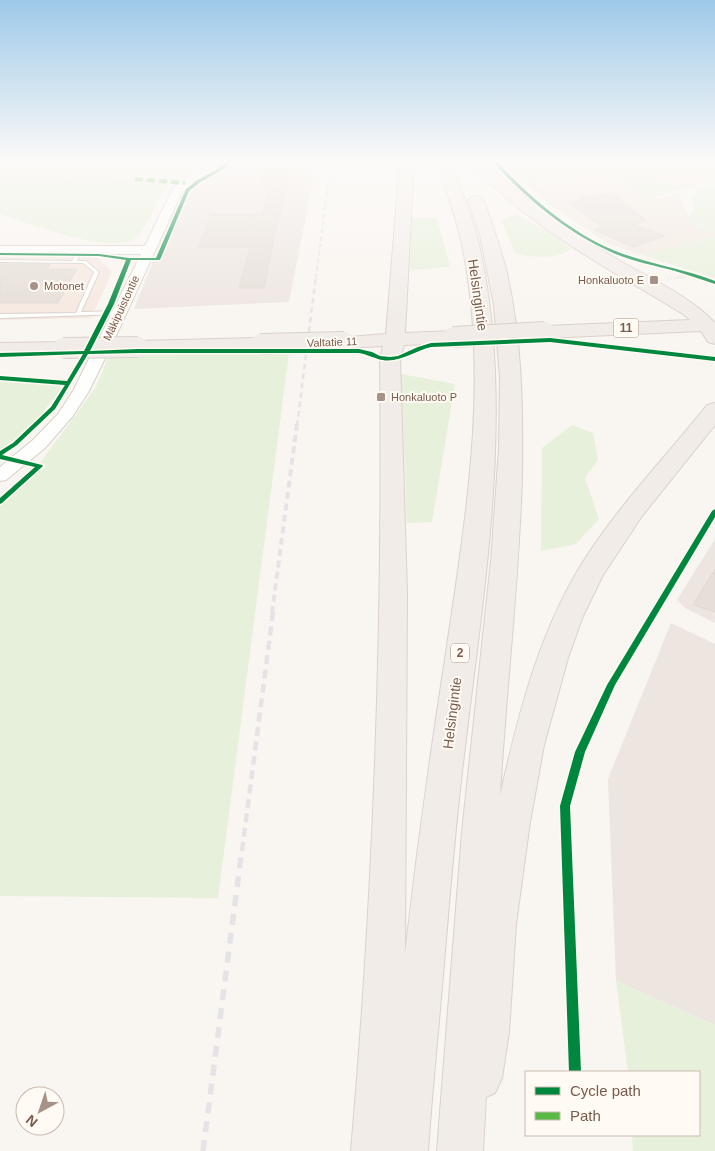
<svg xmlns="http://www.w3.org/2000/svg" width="715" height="1151" font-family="Arial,sans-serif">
	<rect width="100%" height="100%" fill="#f9f5f0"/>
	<path fill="#f2e8de" d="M503,160H579L580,165L505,163Z
		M659,160H715V178L687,188L628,169Z
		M600,172L659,199L679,193L690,222L715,234V237L641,255L607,243L548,203L528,186Z"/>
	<path fill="#f6e8e1" d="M0,257H97L112,272L91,318L0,320Z"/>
	<path fill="#ede5e0" d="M224,160H317L289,302L134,309L179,197L222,164Z
		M715,539V623L685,608L677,600Z
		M671,623L715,644V1025L616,981L608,779Z"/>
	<path fill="#e7f0db" d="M29,160H204C193,171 177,176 167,187C157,198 146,230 137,237C112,257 29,223 0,214V170Z
		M579,160H659L629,169L687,188L654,197L600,172L528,186L505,163L580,165Z
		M715,185V234L690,222L688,217L694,209L692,197L701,190Z
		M516,214L554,235L571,249C556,260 532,258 515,253L501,220Z
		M411,218H437L450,267L410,270Z
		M715,237V278L641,255Z
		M289,353L218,898L0,896V506L47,465L40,463L96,387L109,355Z
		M401,374L455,384L432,522L407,523Z
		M0,380L57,385L62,388L44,411L7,448L0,452Z
		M572,425L593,433L598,460L585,478L599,519L576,544L541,551L542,448Z
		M616,981L715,1025V1151H633L632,1135H699V1072H628Z"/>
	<path fill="#e6ded7" stroke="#e2d8d2" d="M264,166H293L276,228L264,288H239L250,247H199L211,214H262L269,189H258Z
		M613,194L646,220L633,224L665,236L634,247L594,230L603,227L567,202L583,200L580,198Z
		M0,264H50L47,269H77L58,303H0Z
		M715,569V612L693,605Z"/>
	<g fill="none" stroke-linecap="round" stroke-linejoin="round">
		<defs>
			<path id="service" d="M78,249L82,250L77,261H86L99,272L81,312L120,311L122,312V314L0,318V314L76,313L94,272L83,263L0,262V260L72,261Z"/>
			<path id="tertiary" d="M210,160H222L182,192L116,336L89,391L72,417L45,448L6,480L0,481V467L33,440L58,414L73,391L141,254H0V246H145L173,188Z"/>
			<path id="trunk" d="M400,160H414L405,333L453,331L460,333L463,337L460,341L453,343L404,345L400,359L407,593L405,954C416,858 429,762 444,666C464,528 491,383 462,245C456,215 445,188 435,160H449C461,188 472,216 479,245C516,405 483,594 464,755C455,829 449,902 443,976C438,1034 432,1092 428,1151H351C374,888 383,623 380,359L383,346L344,348L337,346L334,342L337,338L386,334Z
				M468,160H483C523,199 567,230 615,258C645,276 692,297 715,323V344L708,342L701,331L545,338L538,336L535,332L538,328L545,326L690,320L683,314C624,278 562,245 509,200C495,188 479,175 468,160Z
				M476,196L481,198L484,201C492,224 500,246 506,269C522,337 523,407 522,476C519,583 506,689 500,796C519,711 541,624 590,551C625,499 668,454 707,405L715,403V425L642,516L603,575L583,616L568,658L544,745L530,822L516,924L509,1032L502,1078L495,1093L486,1097L483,1151H437L462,832L491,561L499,449L500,377L494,305L480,235L468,201L471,198Z
				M260,338L267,340L270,344L267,348L138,353L131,351L128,347L131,343L138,341Z
				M63,342L70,344L73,348L70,352L0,355V343Z"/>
		</defs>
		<use href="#service" stroke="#d7d1cb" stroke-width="2"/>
		<use href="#tertiary" stroke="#d7d1cb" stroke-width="2"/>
		<use href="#trunk" stroke="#dad1cc" stroke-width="2"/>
		<path stroke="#dcd5d0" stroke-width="2" stroke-dasharray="0.5 2" stroke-linecap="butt" d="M96,160L63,168L54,176C74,194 121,188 142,174L141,163L144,160
			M678,278L694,275"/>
		<path stroke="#dcd5d0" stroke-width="2.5" stroke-dasharray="0.5 2.5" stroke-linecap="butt" d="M668,279L686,276"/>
		<use href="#service" fill="#fefefd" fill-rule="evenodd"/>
		<use href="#tertiary" fill="#fefefd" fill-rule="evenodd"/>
		<use href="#trunk" fill="#f2ece8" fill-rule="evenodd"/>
		<path stroke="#e6e3e7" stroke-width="2" stroke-dasharray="4.5 3" stroke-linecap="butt" d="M316,278L331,160"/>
		<path stroke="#e6e3e7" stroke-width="2.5" stroke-dasharray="5.5 4" stroke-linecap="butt" d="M297,426L316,276"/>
		<path stroke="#e6e3e7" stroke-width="4" stroke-dasharray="7 4.5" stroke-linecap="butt" d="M272,613L297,424"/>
		<path stroke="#e6e3e7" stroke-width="4.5" stroke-dasharray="9 5.5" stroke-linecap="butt" d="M242,851L273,612"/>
		<path stroke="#e6e3e7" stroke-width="5.5" stroke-dasharray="11 8" stroke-linecap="butt" d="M203,1151L242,849"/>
		<defs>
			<path id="trunk-bridge" d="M453,337L545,332
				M260,344L344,342
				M63,348L138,347"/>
		</defs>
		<use href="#trunk-bridge" stroke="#dad1cc" stroke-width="22" stroke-linecap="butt"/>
		<use href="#trunk-bridge" stroke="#f2ece8" stroke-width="20"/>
		<path stroke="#58b947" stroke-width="4" stroke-dasharray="8 4" stroke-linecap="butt" d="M135,179L185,183"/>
		<defs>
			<path id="cycleway" d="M228,160H232L222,170L199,183L189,191L160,260H131L114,304L90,351L138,349H359L372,352L380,356L390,357L398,356L418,347L431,343L550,338L715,357V361L550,342L431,347C414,351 397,365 378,359C371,357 366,354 359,353H138L88,354L55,409L17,445L2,455L42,465L43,466L2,503L0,504V498L35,467L0,459V451L13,443L51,407L65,385L0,380V376L67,381L83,354L0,357V353L84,351L108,304L126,260L99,256L0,255V253L99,254L129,258H156L186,189L196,181L219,168Z
				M491,160H495C528,195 568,231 613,250C642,262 674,267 704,277L715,281V284C702,280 689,275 675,271C653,265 630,261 609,251C566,232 522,195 491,160Z
				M715,509V517L615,685L585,752L570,806L581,1072H569L560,806L575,752L607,685L712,511Z"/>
		</defs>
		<use href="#cycleway" stroke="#fffaf3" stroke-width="3"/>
		<use href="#cycleway" fill="#00873e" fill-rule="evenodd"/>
	</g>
	<linearGradient id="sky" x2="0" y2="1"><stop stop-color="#9ec9e9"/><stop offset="0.5" stop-color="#fcfaf8"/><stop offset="1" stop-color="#fcfaf8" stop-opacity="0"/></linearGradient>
	<rect width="715" height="321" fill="url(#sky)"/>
	<g fill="#a69286" stroke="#fffaf3" stroke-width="2">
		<rect x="649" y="275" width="10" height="10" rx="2.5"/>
		<circle cx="34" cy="286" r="5"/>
		<rect x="376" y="392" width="10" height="10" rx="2.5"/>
	</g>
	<g text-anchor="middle" stroke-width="4" stroke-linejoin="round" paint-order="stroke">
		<g font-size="11" fill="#7a5c4d" stroke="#fffaf3" text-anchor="start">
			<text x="644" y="284" text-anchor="end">Honkaluoto E</text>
			<text x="44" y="290">Motonet</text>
			<text x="391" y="401">Honkaluoto P</text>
		</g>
		<g font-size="11" fill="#7a5c4d" stroke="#fffaf3">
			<text transform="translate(121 308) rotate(-65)" y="4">Mäkipuistontie</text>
			<text transform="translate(332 342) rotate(-2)" y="4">Valtatie 11</text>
		</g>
		<g fill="#fffaf3" stroke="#a28b7f" stroke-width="1">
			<rect x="613.5" y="318.5" width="25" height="19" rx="4"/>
			<rect x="451" y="643.5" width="18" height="19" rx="4"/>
		</g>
		<g font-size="12" font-weight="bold" fill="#7a5c4d">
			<text x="626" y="332">11</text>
			<text x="460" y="657">2</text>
		</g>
		<g font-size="14" fill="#7a5c4d" stroke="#fffaf3">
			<text transform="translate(478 295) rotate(82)" y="5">Helsingintie</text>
			<text transform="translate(452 713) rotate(-83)" y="5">Helsingintie</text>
		</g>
	</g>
	<rect x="525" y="1071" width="175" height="65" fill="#fffaf3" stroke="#cabbb1"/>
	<rect x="535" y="1087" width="25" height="8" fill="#00873e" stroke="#cabbb1"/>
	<text x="570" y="1096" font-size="15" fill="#7a5c4d">Cycle path</text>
	<rect x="535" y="1112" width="25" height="8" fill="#58b947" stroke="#cabbb1"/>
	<text x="570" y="1121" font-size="15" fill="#7a5c4d">Path</text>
	<g transform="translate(40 1111) rotate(220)"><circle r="24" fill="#fffaf3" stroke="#cabbb1"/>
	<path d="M0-4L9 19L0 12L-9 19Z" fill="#a69286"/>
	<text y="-8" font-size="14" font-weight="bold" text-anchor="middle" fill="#7a5c4d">N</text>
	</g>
</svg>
